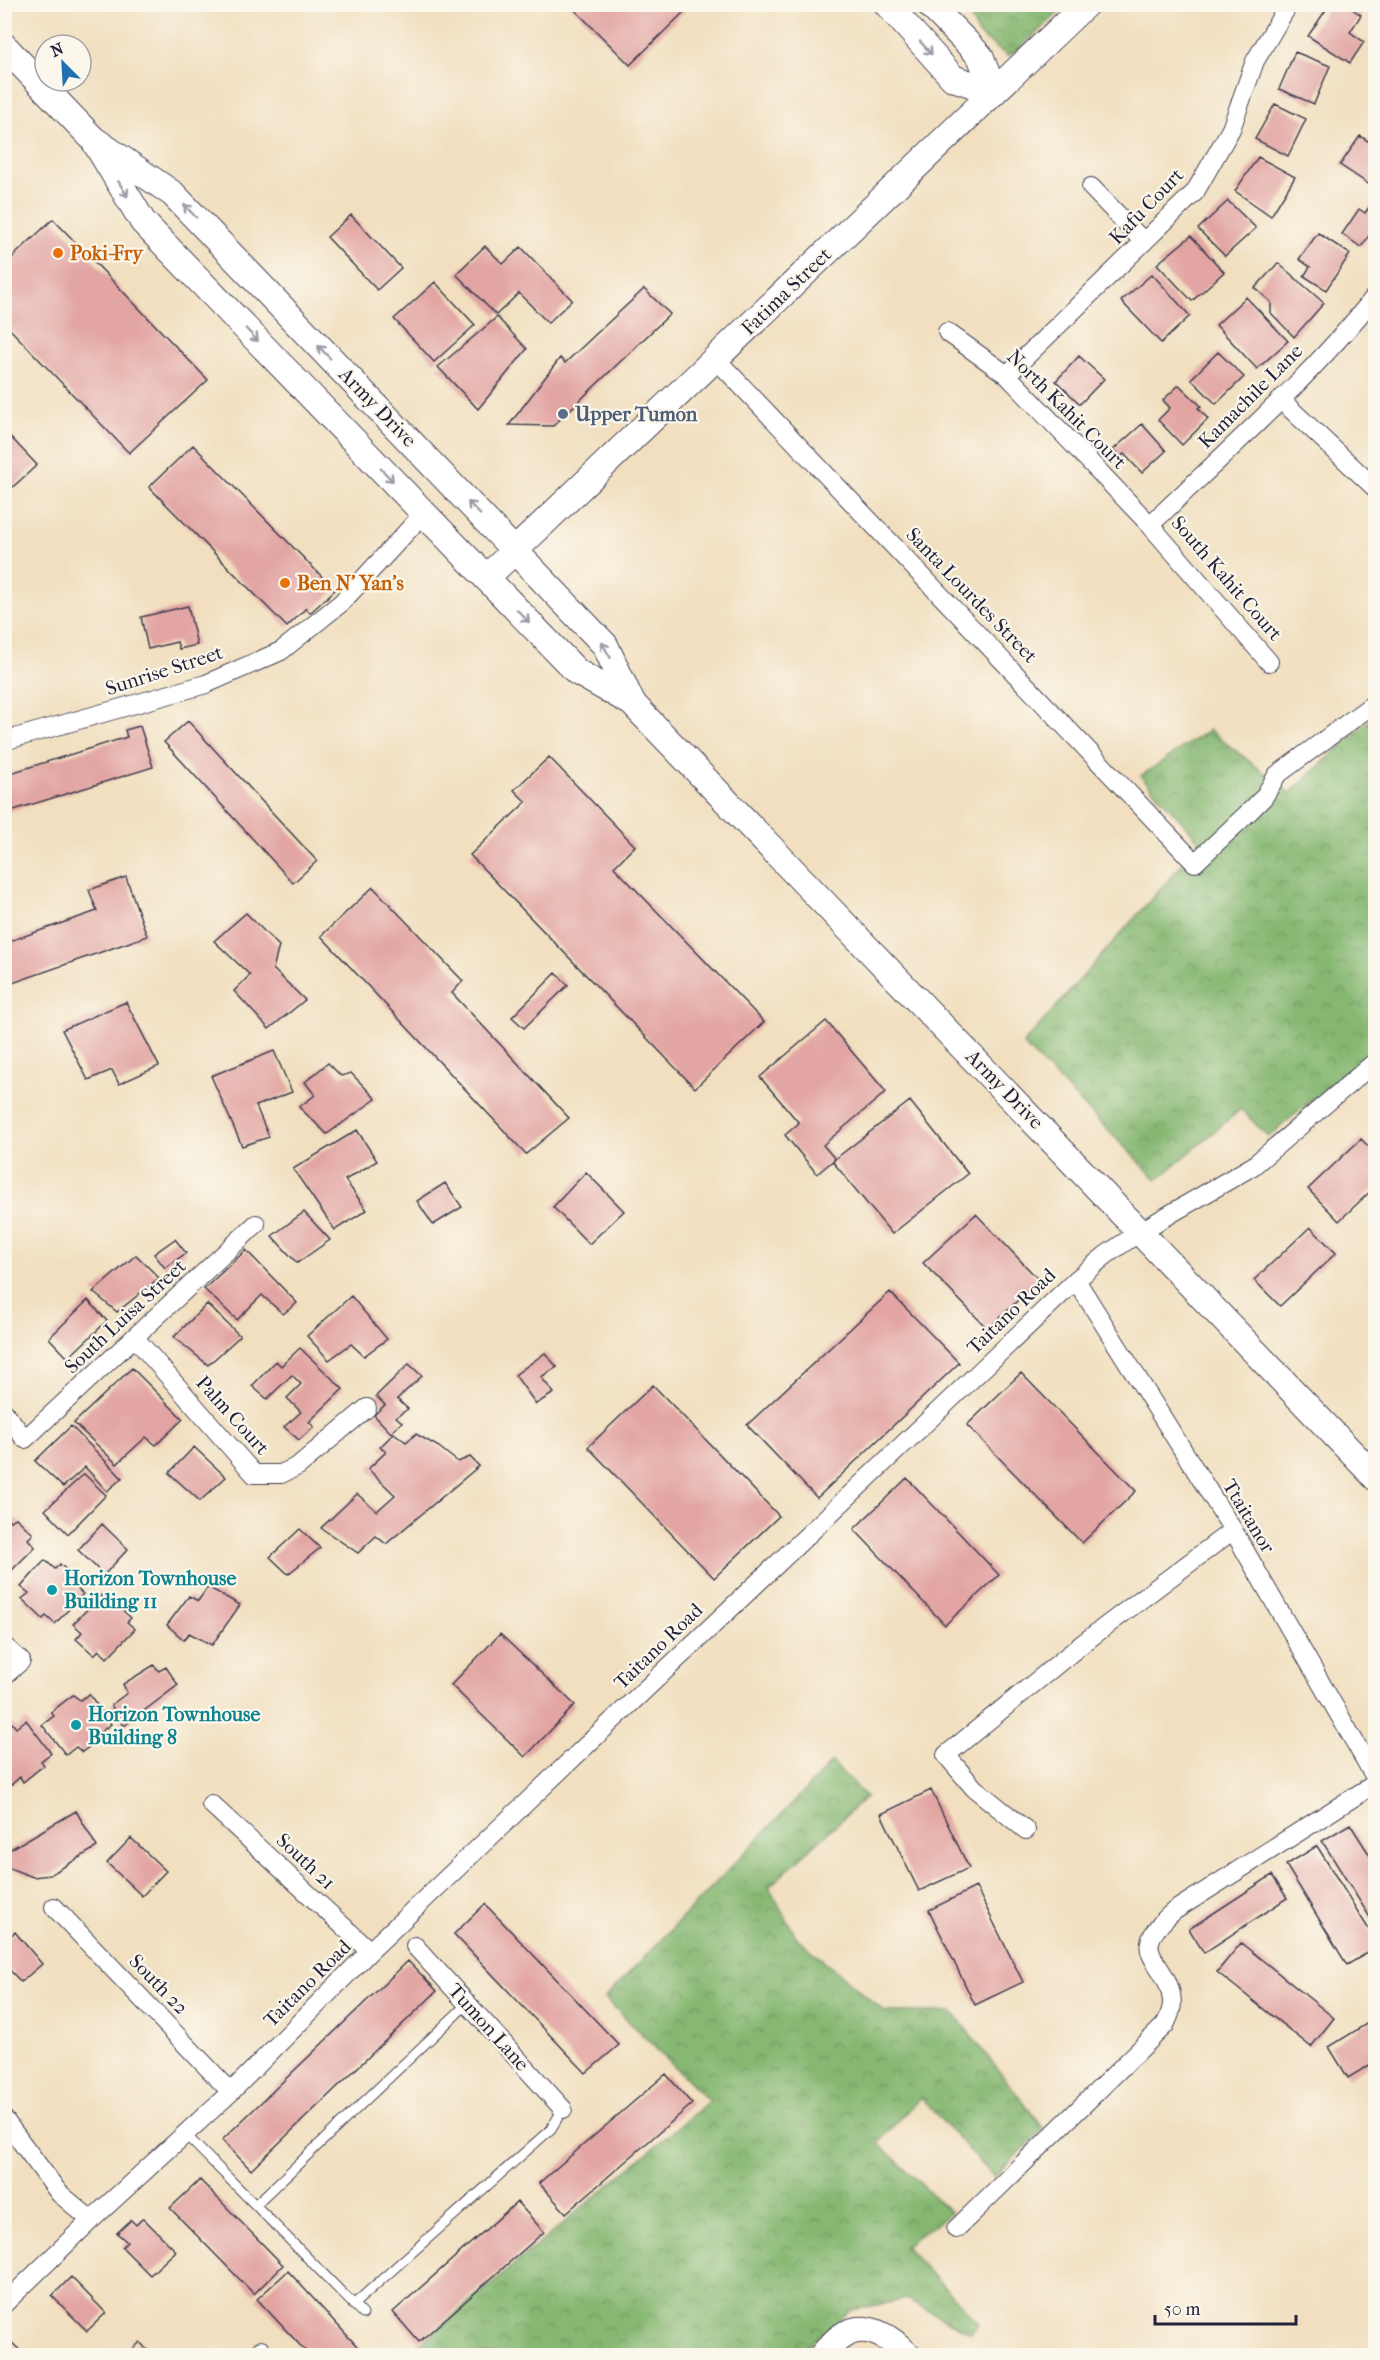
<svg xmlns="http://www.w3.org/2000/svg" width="1380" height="2360" font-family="'IM FELL French Canon',serif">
	<defs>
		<pattern id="forest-crowns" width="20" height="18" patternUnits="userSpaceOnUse" patternTransform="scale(1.5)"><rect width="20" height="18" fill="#86b872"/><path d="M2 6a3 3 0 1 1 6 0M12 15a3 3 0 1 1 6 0" fill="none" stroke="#6d955f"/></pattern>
	</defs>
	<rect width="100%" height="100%" fill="#fbf7ec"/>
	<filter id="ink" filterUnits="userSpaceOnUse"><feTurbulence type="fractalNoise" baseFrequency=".0167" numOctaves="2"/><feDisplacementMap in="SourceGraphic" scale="12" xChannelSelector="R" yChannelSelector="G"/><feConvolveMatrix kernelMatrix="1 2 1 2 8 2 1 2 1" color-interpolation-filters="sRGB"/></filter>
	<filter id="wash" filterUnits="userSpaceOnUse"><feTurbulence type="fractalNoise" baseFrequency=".008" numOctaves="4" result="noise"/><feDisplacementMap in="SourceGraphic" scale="24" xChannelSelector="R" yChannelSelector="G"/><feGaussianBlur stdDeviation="1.35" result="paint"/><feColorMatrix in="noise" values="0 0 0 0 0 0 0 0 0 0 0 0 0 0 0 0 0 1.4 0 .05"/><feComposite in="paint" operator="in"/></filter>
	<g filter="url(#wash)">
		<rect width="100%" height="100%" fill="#f1dfbf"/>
		<path fill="url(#forest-crowns)" stroke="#546d56" stroke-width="1.5" d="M964,5H1067L1019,49L1008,56L979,35Z
			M1375,715V1048L1268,1137L1241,1109L1157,1180L1023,1044L1201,843L1141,776L1209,730L1290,793Z
			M832,1762L866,1797L769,1887L797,1938L885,2012H953L1044,2129L994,2177L920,2097L878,2143L951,2213L904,2246L979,2323L971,2333L907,2299L851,2310L796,2355H407L709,2101L605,1998Z"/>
		<g id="blocks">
			<path fill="#e2a5a3" d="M569,4H692L630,65Z
				M1330,4H1345L1361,15L1350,32L1364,42L1350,63L1308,36Z
				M1359,4H1376V16Z
				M1295,52L1330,66L1314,104L1279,89Z
				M1275,104L1306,119L1288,156L1255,139Z
				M1360,136L1376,146V189L1340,165Z
				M1258,157L1295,177L1271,216L1235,191Z
				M1228,201L1256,228L1225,256L1198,229Z
				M1370,206L1376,210V226L1361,247L1342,234L1359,209L1365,213Z
				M351,215L401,268L377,290L327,237Z
				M53,219L208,380L129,453L4,323V265Z
				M1318,233L1350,254L1326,290L1304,276L1310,267L1299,259Z
				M1191,236L1224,272L1192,301L1157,264Z
				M485,246L503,264L521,247L572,300L548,323L519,293L496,315L456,274Z
				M1278,263L1324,303L1294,337L1271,313V302L1255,288Z
				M1152,274L1190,316L1161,343L1121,301Z
				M435,282L475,325L434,362L394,319Z
				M644,289L670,314L553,426L509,425L560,358L565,363Z
				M1246,297L1288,341L1257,369L1216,325Z
				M497,317L527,349L478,409L438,367Z
				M1218,352L1244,377L1216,404L1191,379Z
				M1079,356L1104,379L1080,404L1056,381Z
				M1179,385L1201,406L1198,408L1208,419L1182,445L1158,420L1170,408L1163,400Z
				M1142,424L1166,451L1142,473L1124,454L1120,457L1113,450Z
				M4,430L37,465L4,495Z
				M193,445L335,590L310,613L306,608L287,627L149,487Z
				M188,606L197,645L179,649L177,642L148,649L141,617Z
				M188,721L317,861L293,883L164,742Z
				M140,726L153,767L4,813V775L127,737L125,730Z
				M549,757L635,846L614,867L764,1022L695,1088L470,855L526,802L514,790Z
				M126,877L147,936L4,986V943L97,911L89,890Z
				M373,887L463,981L452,993L569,1118L526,1154L321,936Z
				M246,913L279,946L273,969L305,1000L269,1029L234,991L250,975L214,941Z
				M556,973L568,985L524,1028L512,1017Z
				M126,1002L159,1066L119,1084L112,1070L88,1080L62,1030Z
				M826,1021L886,1092L823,1145L835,1159L910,1101L968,1174L892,1234L833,1162L835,1159L817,1174L785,1135L799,1123L760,1077Z
				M274,1051L292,1092L256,1106L269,1137L242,1146L211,1076Z
				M328,1063L341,1076L351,1073L376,1099L327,1134L299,1107L315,1095L305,1082Z
				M357,1130L377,1161L345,1180L367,1210L335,1230L293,1169Z
				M1361,1139L1376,1154V1186L1339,1221L1308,1189Z
				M586,1172L624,1211L589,1244L553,1207Z
				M445,1183L462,1207L433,1225L417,1201Z
				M304,1212L330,1240L297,1263L272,1236Z
				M976,1214L1039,1280L988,1329L923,1263Z
				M1310,1227L1336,1253L1280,1306L1254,1280Z
				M175,1239L186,1253L165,1268L154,1254Z
				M246,1250L297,1303L283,1314L262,1295L237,1320L204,1289Z
				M136,1255L159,1278L117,1312L93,1292Z
				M890,1292L959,1363L817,1498L747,1425Z
				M351,1296L387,1339L364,1356L351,1344L329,1360L307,1336Z
				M88,1300L107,1321L68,1358L49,1338Z
				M207,1304L240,1336L208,1365L174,1337Z
				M300,1348L343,1389L309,1422L314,1427L299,1440L284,1427L301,1412L287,1398L301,1384L292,1375L267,1399L252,1386L276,1361L281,1366Z
				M545,1353L557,1367L541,1377L554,1393L536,1404L515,1375Z
				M409,1364L422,1376L397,1399L408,1409L396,1417L402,1422L391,1433L374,1415L385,1405L376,1396Z
				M132,1368L183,1419L156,1445L146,1437L117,1464L74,1423Z
				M1021,1373L1136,1491L1082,1543L967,1425Z
				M653,1385L779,1516L714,1578L588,1447Z
				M71,1426L122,1478L107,1491L85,1467L63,1487L35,1461Z
				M394,1433L406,1442L416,1434L439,1447L458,1462L470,1457L479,1466L386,1544L376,1536L358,1553L321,1528L357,1494L377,1511L395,1495L368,1469L386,1452L380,1447Z
				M194,1447L226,1477L200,1501L169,1473Z
				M84,1474L106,1495L68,1534L45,1510Z
				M907,1478L999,1575L945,1625L854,1529Z
				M4,1515L10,1521L16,1518L33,1534L28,1539L35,1547L9,1573L4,1569Z
				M102,1524L128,1549L104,1575L78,1550Z
				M300,1529L320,1548L288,1574L270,1557Z
				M45,1560L55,1569L60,1564L78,1581L75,1587L83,1594L55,1624L46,1616L43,1619L22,1599L29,1593L21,1587Z
				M208,1587L240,1605L212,1645L189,1633L184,1640L167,1625L189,1596L198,1601Z
				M101,1595L109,1603L112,1600L131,1618L127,1622L135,1629L107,1658L99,1650L94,1655L76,1639L82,1632L73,1624Z
				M500,1634L575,1705L525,1757L451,1685Z
				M154,1665L159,1671L166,1667L178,1685L124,1726L111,1705L127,1693L123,1684Z
				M89,1694L111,1724L98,1734L101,1738L82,1752L76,1747L66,1755L42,1725L54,1716L51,1712L73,1695L80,1700Z
				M26,1720L51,1753L41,1761L44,1765L23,1782L20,1777L11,1785L4,1777V1729L12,1723L16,1728Z
				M931,1790L969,1868L919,1891L881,1814Z
				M76,1811L97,1847L50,1875L33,1877L4,1866V1853Z
				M1350,1824L1376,1865V1927L1322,1841Z
				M131,1838L166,1871L142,1896L107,1863Z
				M1317,1846L1376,1941V1948L1347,1965L1286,1865Z
				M1272,1875L1287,1898L1204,1953L1189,1929Z
				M976,1887L1023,1982L975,2005L929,1910Z
				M485,1904L619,2045L586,2073L454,1934Z
				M15,1932L42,1964L21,1982L4,1964V1941Z
				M1241,1943L1334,2018L1311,2047L1217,1972Z
				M408,1961L437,1991L251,2170L222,2140Z
				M1376,2018V2061L1348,2078L1329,2047Z
				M666,2074L692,2104L566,2213L539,2183Z
				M200,2180L283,2265L254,2294L170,2208Z
				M517,2202L544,2232L419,2342L393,2312Z
				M143,2218L176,2251L150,2275L122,2247L127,2242L117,2233L131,2220L136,2225Z
				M288,2271L366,2356H310L257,2299Z
				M71,2277L106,2313L87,2331L52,2296Z
				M8,2339L26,2356H4V2343Z
				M140,2342L152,2356H126Z"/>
		</g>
	</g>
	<g filter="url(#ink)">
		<use href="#blocks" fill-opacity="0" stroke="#413e4f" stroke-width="1.5"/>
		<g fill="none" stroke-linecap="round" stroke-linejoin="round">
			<defs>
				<path id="lane" d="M185,2134L363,2314
					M255,2205L467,2004
					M353,2305L551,2129L563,2109"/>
				<path id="street" d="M1091,187L1144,242
					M947,332L1007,375L1150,525L1269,662
					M715,358L1195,863L1250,811L1264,797L1277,775L1376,702
					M1007,375L1195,192L1231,129L1255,61L1289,4
					M1281,400L1376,489
					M1150,525C1227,451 1309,379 1376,295
					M4,741L206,684L281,651L341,603L424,513
					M1076,1280L1233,1530L1376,1779
					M135,1338L254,1474H281L298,1466L367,1408
					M4,1412L25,1439L256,1224
					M4,1646L21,1661L4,1676
					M211,1804L370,1951
					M1026,1830L974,1788L946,1755L1082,1644L1233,1530
					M54,1907L231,2092
					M415,1946L563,2109
					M4,2119L59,2193L91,2220
					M956,2229L1165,2025C1168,2019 1172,2010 1172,2003C1170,1957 1121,1957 1174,1911L1376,1783
					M4,2304L91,2220L231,2092L370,1951L1076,1280L1106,1255L1141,1231L1253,1166L1376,1061
					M255,2356L261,2350"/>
				<path id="secondary" d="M887,4L953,78L994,92
					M929,4L980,56L994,92
					M4,46L93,139L173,194L605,645L632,703
					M93,139L143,222L577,672L632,703L1376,1478
					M486,578L1086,4
					M822,2356C828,2349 835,2340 842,2336C866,2320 892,2338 908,2356"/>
			</defs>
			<use href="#lane" stroke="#413e4f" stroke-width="11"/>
			<use href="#street" stroke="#413e4f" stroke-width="20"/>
			<use href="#secondary" stroke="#413e4f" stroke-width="28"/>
			<use href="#lane" stroke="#fff" stroke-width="9"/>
			<use href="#street" stroke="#fff" stroke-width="18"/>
			<use href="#secondary" stroke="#fff" stroke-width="26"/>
		</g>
		<defs><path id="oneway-shaft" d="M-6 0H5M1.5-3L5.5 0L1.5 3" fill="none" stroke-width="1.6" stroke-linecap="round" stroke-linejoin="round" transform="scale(1.5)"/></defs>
		<g stroke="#9c9ca7">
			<use href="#oneway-shaft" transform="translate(926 48) rotate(48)"/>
			<use href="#oneway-shaft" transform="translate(123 189) rotate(59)"/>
			<use href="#oneway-shaft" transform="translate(190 211) rotate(-134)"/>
			<use href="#oneway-shaft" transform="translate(252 335) rotate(46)"/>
			<use href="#oneway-shaft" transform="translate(324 352) rotate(-134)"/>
			<use href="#oneway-shaft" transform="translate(387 475) rotate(46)"/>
			<use href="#oneway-shaft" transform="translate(474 508) rotate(-134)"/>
			<use href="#oneway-shaft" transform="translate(523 616) rotate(46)"/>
			<use href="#oneway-shaft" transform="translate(606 650) rotate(-120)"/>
		</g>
	</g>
	<g fill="#e8710a" stroke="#fbf7ec" stroke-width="2">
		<circle cx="58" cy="253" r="6"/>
		<circle cx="285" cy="583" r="6"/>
	</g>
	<circle fill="#5c6f8a" stroke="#fbf7ec" stroke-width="2" cx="563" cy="414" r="6"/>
	<g fill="#0f9aa8" stroke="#fbf7ec" stroke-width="2">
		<circle cx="52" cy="1590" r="6"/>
		<circle cx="76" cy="1725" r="6"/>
	</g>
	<g text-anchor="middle" stroke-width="4.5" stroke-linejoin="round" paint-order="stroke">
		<g font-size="20" fill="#22223b" stroke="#fbf7ec">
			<text transform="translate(1146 206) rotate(-46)" y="7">Kafu Court</text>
			<text transform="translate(786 291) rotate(-44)" y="7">Fatima Street</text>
			<text transform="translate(1250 396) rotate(-45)" y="7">Kamachile Lane</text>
			<text transform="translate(378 407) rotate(46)" y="7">Army Drive</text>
			<text transform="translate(1067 409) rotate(45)" y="7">North Kahit Court</text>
			<text transform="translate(1227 578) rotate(49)" y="7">South Kahit Court</text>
			<text transform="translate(972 595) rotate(46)" y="7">Santa Lourdes Street</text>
			<text transform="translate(164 670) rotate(-18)" y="7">Sunrise Street</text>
			<text transform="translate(1005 1089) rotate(46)" y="7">Army Drive</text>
			<text transform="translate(1011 1311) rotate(-44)" y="7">Taitano Road</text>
			<text transform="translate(125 1316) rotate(-43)" y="7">South Luisa Street</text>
			<text transform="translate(233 1415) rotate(48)" y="7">Palm Court</text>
			<text transform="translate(1249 1516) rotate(59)" y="7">Ttaitanor</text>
			<text transform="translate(658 1646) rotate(-44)" y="7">Taitano Road</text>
			<text transform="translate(306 1861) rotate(43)" y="7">South 21</text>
			<text transform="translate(307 1983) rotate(-45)" y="7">Taitano Road</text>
			<text transform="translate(159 1984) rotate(46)" y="7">South 22</text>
			<text transform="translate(489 2027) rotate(48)" y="7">Tumon Lane</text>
		</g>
		<g font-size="20" font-weight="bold" fill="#c56008" stroke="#fbf7ec" text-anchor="start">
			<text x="70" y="260">Poki-Fry</text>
			<text x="297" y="590">Ben N' Yan's</text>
		</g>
		<g font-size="20" font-weight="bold" fill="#4e5e75" stroke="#fbf7ec" text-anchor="start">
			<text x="575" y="421">Upper Tumon</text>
		</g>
		<g font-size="20" font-weight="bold" fill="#0d838f" stroke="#fbf7ec" text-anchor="start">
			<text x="64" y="1585">Horizon Townhouse<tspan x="64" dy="23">Building 11</tspan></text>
			<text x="88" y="1721">Horizon Townhouse<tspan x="88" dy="23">Building 8</tspan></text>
		</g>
	</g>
	<rect width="1380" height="2360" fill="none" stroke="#fbf7ec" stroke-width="24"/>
	<g transform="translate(63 63) rotate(336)"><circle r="28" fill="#fbf7ec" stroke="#a4a2a5" stroke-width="1.5"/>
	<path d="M0-4.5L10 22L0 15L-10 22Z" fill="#1f6fb2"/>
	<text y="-9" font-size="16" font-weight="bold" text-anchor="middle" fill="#22223b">N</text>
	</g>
	<path d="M1155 2315v9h141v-9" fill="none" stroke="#22223b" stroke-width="3"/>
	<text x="1164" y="2315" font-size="18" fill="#22223b" stroke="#fbf7ec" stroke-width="4.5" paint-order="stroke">50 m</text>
</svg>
